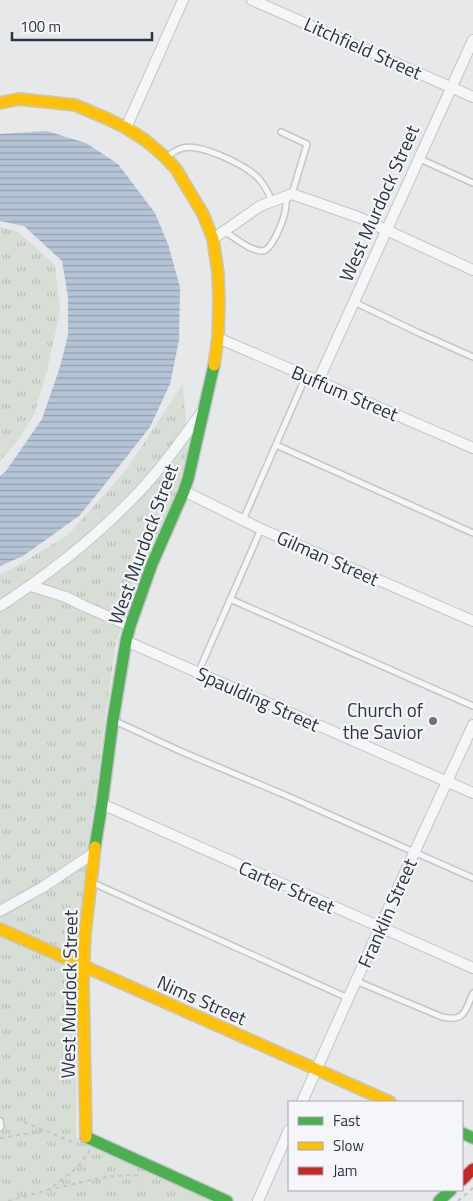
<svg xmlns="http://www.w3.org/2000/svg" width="473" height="1201" font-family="'Titillium Web',sans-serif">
	<defs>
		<pattern id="grass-tufts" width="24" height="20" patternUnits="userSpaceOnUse" patternTransform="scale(1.25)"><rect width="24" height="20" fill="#d6ded6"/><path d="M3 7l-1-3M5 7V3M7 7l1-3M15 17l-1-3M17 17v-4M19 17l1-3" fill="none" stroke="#b8bfb9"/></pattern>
		<pattern id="water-rules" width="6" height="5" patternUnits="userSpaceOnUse" patternTransform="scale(1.25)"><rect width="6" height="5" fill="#b4c4d5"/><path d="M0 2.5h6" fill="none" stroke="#93a0af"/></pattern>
	</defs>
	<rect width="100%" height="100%" fill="#e6e8ea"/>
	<path fill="url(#grass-tufts)" d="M0,227L18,232L55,265L60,310L48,367L34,415L17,442L0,461Z
		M183,384L188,451L177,491L155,538L134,591L115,646L83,888L77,988L76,1137L81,1141L216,1201H0V574L12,569L68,535L126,470Z"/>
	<path fill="url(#water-rules)" d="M47,131L86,143L118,164L155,213L168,244L180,287L179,340L170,384L150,427L98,493L79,516L23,556L0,566V476L6,471L42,419L60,367L68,335V297L62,261L24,226L0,221V134Z"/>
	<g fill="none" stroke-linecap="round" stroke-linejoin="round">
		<defs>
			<path id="lane" d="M281,132L307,144L292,194
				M166,157C171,154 177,149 183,148C200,143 242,164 255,175C263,181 268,192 272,201
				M420,159L473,183
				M224,231C234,237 250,251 262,251C272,251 283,221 285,212C286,207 286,202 287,196
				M354,302L419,333L473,357
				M276,445L473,533
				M243,520L306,376
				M230,599L473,706
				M198,673L261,529
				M115,721L180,751L285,795L473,878
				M91,882L348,998
				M356,981L442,1017C465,1022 465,1011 473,993
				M0,1121L1,1126L0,1128"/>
			<path id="street" d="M252,0L473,97
				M126,128L183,0
				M213,239L260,206L292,194L358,217L473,270
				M218,338L473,448
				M318,381L473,40
				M184,491L261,529L473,621
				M31,586L66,597L84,606L130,626
				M0,606C49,574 96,537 137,494C161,469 181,441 201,413
				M126,641L473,793
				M102,804L473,968
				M0,911L43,887L94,853
				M302,1102L380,927L473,725
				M258,1201L289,1130"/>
			<path id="fast" d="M95,847L102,804L113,720L126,641L130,626L152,564L184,491L188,479L214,365
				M462,1133L473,1138
				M86,1137L227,1201
				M439,1201L451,1190"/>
			<path id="slow" d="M0,103L19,99L75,105L108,119L126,128L145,140L165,157L176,169L203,214L213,239L218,273L219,302L218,338L214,365
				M0,929L390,1102
				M86,1137L83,981L85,934L95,847"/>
			<path id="jam" d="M462,1180L473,1169"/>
		</defs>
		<use href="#lane" stroke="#c4c6c8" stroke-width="8"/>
		<use href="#street" stroke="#c4c6c8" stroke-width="12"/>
		<use href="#fast" stroke="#c4c6c8" stroke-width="14"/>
		<use href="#slow" stroke="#c4c6c8" stroke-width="14"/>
		<use href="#jam" stroke="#c4c6c8" stroke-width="14"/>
		<path stroke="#c5c6ca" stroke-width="2" stroke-dasharray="4 4" stroke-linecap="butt" d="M24,1122L75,1143
			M0,1138L44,1131
			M48,1190C76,1184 113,1172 142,1176
			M8,1201L48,1190L78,1167L90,1150
			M458,1201L473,1188"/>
		<use href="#lane" stroke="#f5f6f7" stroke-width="5"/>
		<use href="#street" stroke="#f5f6f7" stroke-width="10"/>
		<use href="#fast" stroke="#4caf50" stroke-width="11"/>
		<use href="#slow" stroke="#ffc107" stroke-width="11"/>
		<use href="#jam" stroke="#c62828" stroke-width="11"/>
	</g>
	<circle fill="#6c737f" stroke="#f4f6f9" stroke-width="2" cx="433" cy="721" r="5"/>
	<g text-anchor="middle" stroke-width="4.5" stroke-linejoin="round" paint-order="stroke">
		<g font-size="19" fill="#2b3445" stroke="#f4f6f9">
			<text transform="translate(363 48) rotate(24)" y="7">Litchfield Street</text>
			<text transform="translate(379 203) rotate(-66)" y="7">West Murdock Street</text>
			<text transform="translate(345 393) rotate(23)" y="7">Buffum Street</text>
			<text transform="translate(143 544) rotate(-70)" y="7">West Murdock Street</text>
			<text transform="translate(328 558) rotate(24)" y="7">Gilman Street</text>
			<text transform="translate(258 699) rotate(24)" y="7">Spaulding Street</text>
			<text transform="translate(287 887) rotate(24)" y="7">Carter Street</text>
			<text transform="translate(387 913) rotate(-66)" y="7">Franklin Street</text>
			<text transform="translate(69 994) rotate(-89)" y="7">West Murdock Street</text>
			<text transform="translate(202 1000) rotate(24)" y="7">Nims Street</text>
		</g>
		<g font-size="19" fill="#2b3445" stroke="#f4f6f9" text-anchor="end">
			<text x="423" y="717">Church of<tspan x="423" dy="22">the Savior</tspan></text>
		</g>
	</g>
	<rect x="288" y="1101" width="175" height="90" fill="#f4f6f9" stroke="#a4a8b1"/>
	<rect x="298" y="1117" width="25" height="8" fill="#4caf50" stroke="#a4a8b1"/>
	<text x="333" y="1126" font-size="15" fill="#2b3445">Fast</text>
	<rect x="298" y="1142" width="25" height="8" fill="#ffc107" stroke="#a4a8b1"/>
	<text x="333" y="1151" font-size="15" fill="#2b3445">Slow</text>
	<rect x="298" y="1167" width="25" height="8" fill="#c62828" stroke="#a4a8b1"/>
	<text x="333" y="1176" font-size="15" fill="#2b3445">Jam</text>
	<path d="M12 32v8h140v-8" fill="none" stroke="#2b3445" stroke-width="2.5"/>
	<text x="20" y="32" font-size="15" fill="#2b3445" stroke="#f4f6f9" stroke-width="4" paint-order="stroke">100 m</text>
</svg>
